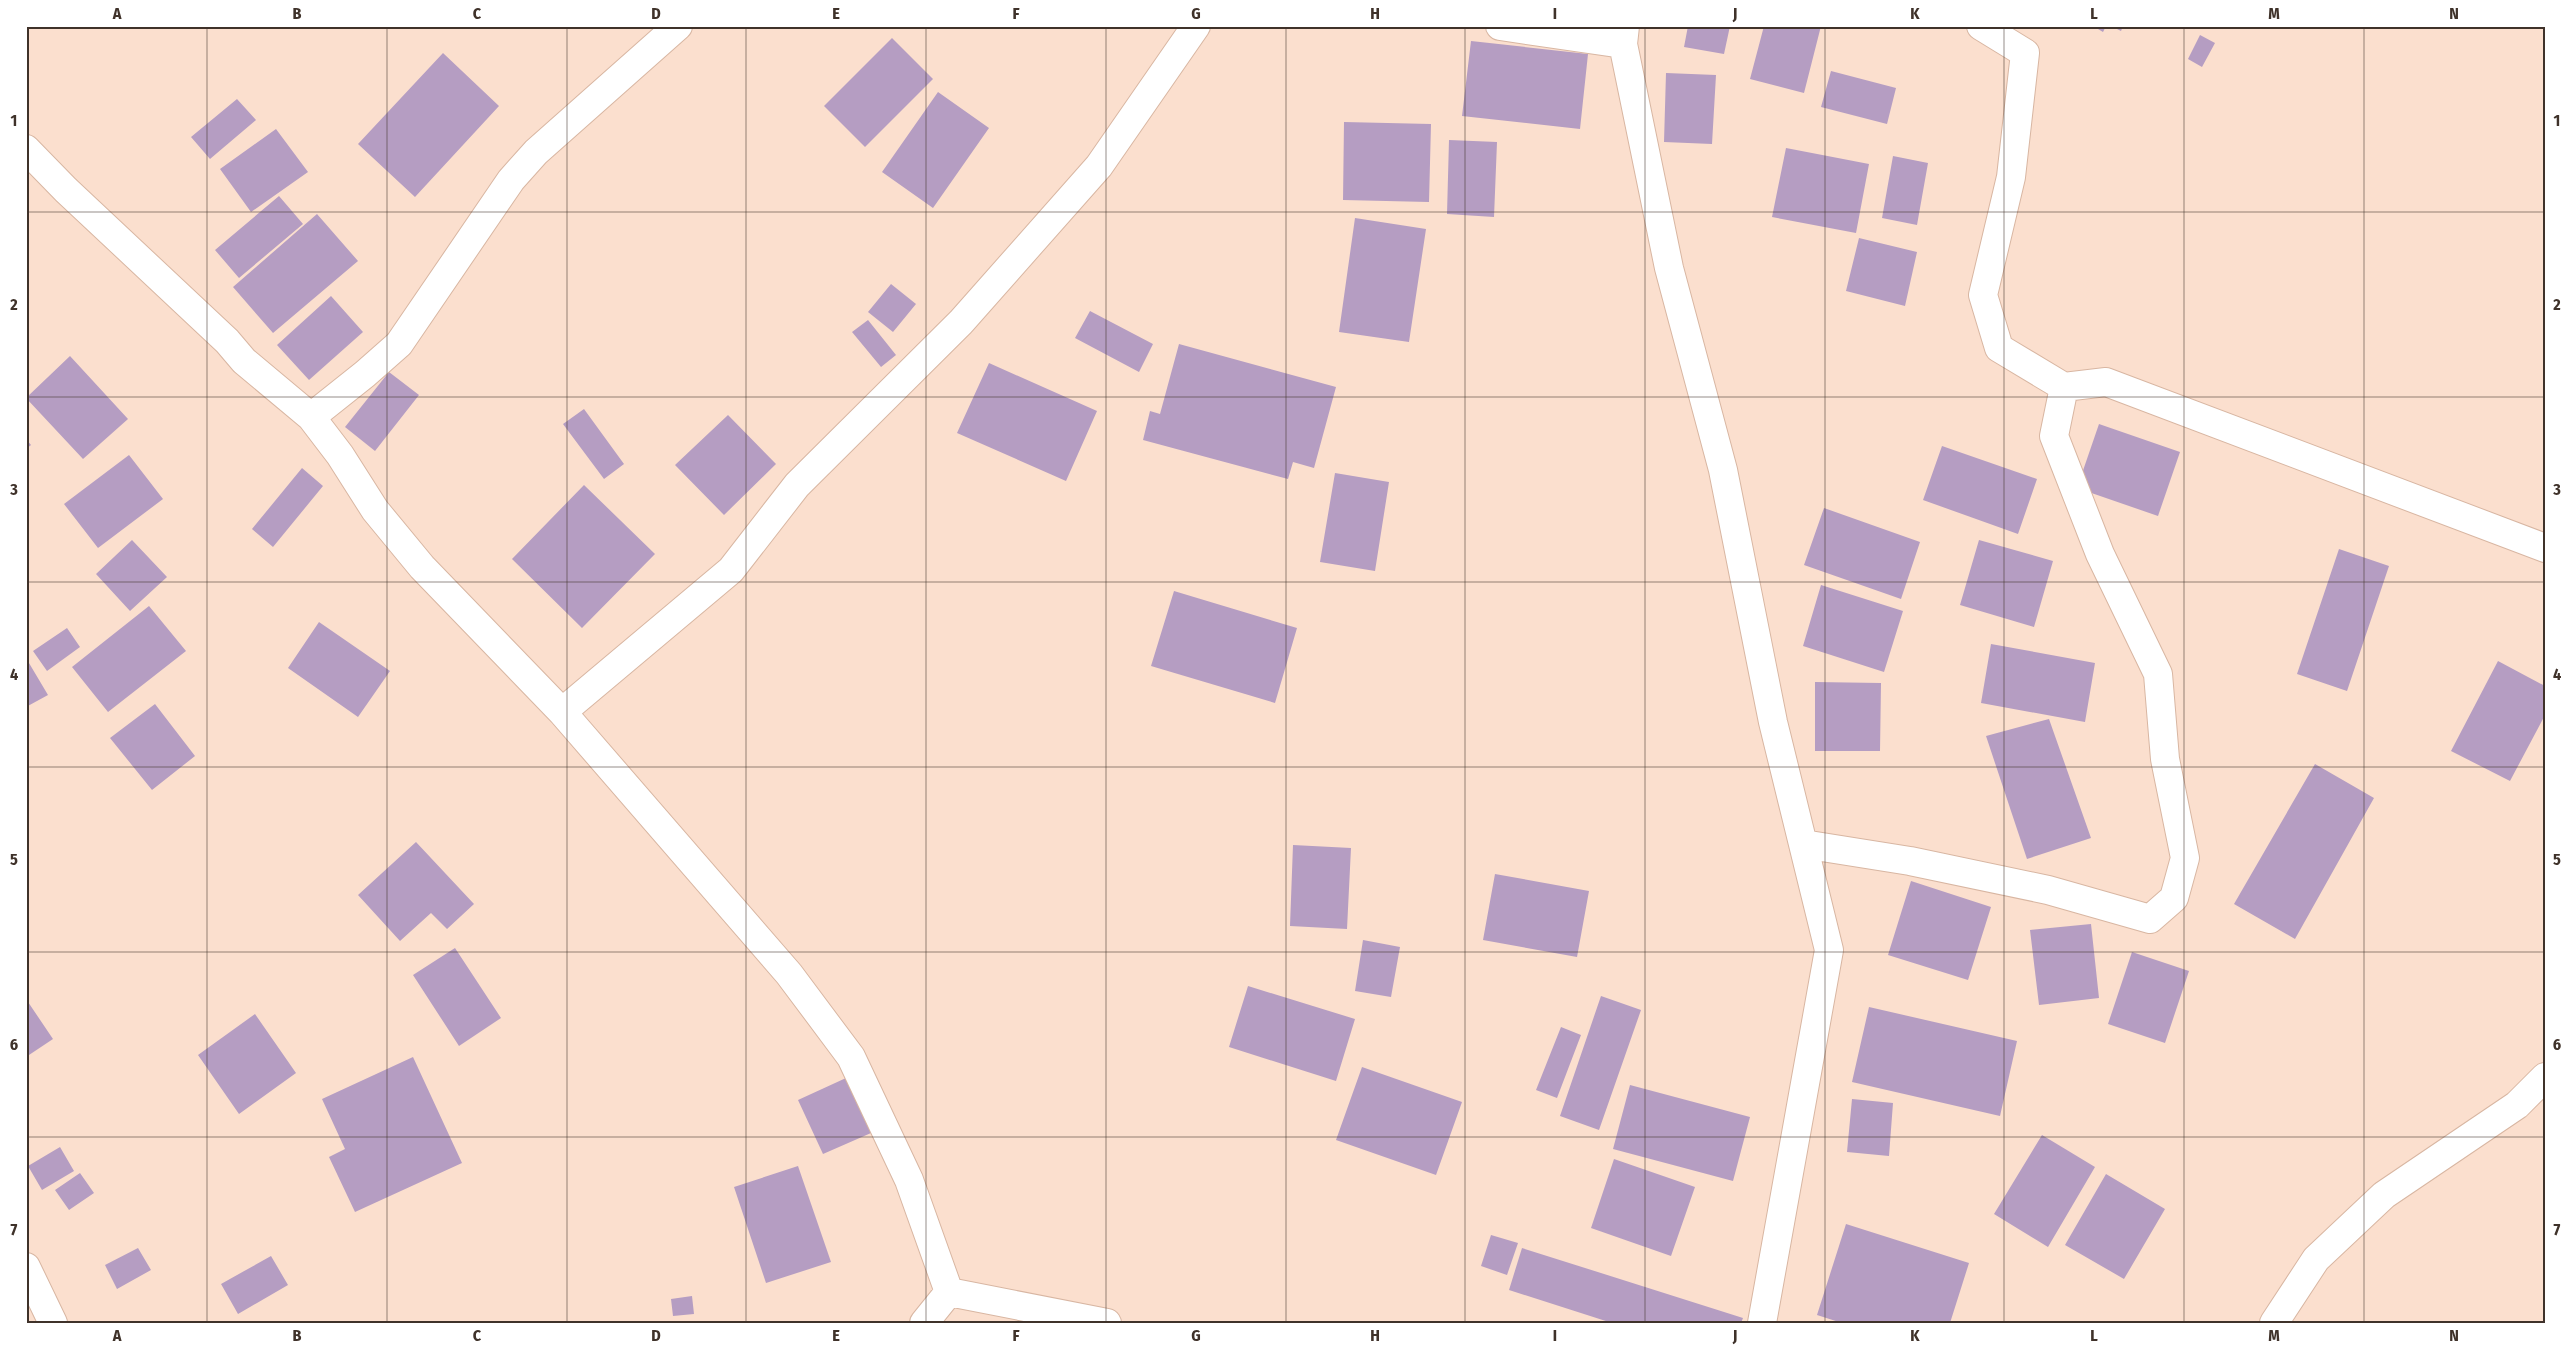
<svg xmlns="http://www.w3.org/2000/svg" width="2571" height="1349" font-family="'Fira Sans Condensed',sans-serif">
	<rect width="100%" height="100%" fill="#fbdfce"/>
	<path fill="#b59dc2" d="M1688,26H1730L1724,54L1684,47Z
		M1764,26H1821L1804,93L1750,79Z
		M2093,26H2106L2103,32Z
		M2111,26H2123L2121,31Z
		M2200,35L2215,43L2202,67L2188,59Z
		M892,38L933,79L865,147L824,106Z
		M1471,41L1588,54L1580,129L1462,116Z
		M443,53L499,106L415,197L358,144Z
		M1831,71L1896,88L1887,124L1821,107Z
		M1666,73L1716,75L1712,144L1664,142Z
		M938,92L989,128L933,208L882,172Z
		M237,99L256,120L210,159L191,137Z
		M1344,122L1431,124L1429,202L1343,200Z
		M276,129L308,172L251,212L220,169Z
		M1449,140L1497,142L1494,217L1447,214Z
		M1786,148L1869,164L1856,233L1772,217Z
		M1893,156L1928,163L1917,225L1882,218Z
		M279,196L303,224L239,278L215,250Z
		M317,214L358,261L273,333L233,287Z
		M1355,218L1426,229L1409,342L1339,332Z
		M1859,238L1917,252L1905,306L1846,291Z
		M891,284L916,304L893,332L868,312Z
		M331,296L363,332L309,380L277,345Z
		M1090,311L1153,344L1139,372L1075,338Z
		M868,320L896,355L881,367L852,332Z
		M1179,344L1336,387L1314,468L1293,462L1288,479L1143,440L1150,411L1160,414Z
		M70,356L128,419L83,459L26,398Z
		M989,363L1097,411L1066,481L957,433Z
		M389,372L419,395L375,451L345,427Z
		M584,409L624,464L604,479L563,424Z
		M728,415L776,464L724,515L675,465Z
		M2099,424L2180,452L2158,516L2077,488Z
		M26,439L31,445L26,449Z
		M1942,446L2037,479L2018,534L1923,500Z
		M129,455L163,499L98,548L64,504Z
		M302,468L323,486L273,547L252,529Z
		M1335,473L1389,482L1375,571L1320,562Z
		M584,485L655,554L582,628L512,559Z
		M1824,508L1920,542L1901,599L1804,565Z
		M132,540L167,577L130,611L96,574Z
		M1979,540L2053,561L2034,627L1960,605Z
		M2339,549L2389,566L2347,691L2297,674Z
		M1821,585L1903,611L1884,672L1803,646Z
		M1174,591L1297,628L1275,703L1151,666Z
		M149,606L186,651L108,712L72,667Z
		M319,622L390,671L358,717L288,668Z
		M67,628L80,647L47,671L33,651Z
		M1991,644L2095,663L2085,722L1981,703Z
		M26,658L48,695L26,707Z
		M2498,661L2545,686V715L2510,781L2451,751Z
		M1815,682L1881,683L1880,751H1815Z
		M155,704L195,756L152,790L110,738Z
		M2049,719L2091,838L2027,859L1986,736Z
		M2315,764L2374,798L2295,939L2234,904Z
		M416,842L474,904L447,929L431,913L400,941L358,895Z
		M1293,845L1351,848L1347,929L1290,926Z
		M1495,874L1589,891L1577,957L1483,940Z
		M1911,881L1991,907L1968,980L1888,955Z
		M2091,924L2099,998L2039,1005L2030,930Z
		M1363,940L1400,947L1391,997L1355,991Z
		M455,948L501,1018L459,1046L413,975Z
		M2132,952L2189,971L2165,1043L2108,1024Z
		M1248,986L1355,1019L1336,1081L1229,1047Z
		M1601,996L1641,1010L1599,1130L1560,1116Z
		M26,999L53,1039L26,1057Z
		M1869,1007L2017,1041L2000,1116L1852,1082Z
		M255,1014L296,1073L239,1114L198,1055Z
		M1561,1027L1581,1035L1557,1098L1536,1090Z
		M413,1057L462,1163L355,1212L329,1157L345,1149L322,1099Z
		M1362,1067L1462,1102L1436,1175L1336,1140Z
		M846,1078L871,1133L823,1154L798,1100Z
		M1630,1085L1750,1117L1733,1181L1613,1149Z
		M1852,1099L1893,1103L1889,1156L1847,1152Z
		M2042,1135L2095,1167L2048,1247L1994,1214Z
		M60,1147L74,1171L42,1190L28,1166Z
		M1614,1159L1695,1187L1671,1256L1591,1228Z
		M798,1166L831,1262L766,1283L734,1187Z
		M80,1173L94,1193L69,1210L55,1190Z
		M2106,1174L2165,1209L2124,1279L2065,1245Z
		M1846,1224L1969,1263L1950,1323H1842L1817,1315Z
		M1491,1235L1518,1243L1507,1275L1481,1266Z
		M138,1248L151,1270L117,1289L105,1265Z
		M1522,1248L1743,1318L1741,1323H1612L1509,1290Z
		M271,1256L288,1285L238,1314L221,1284Z
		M692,1296L694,1314L673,1316L671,1299Z"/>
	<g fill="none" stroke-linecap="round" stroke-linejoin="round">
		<defs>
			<path id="street" d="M1500,26L1623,44
				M1625,26L1623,44L1629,73L1669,268L1723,470L1773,722L1829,950L1762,1323
				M1981,26L2025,53L2011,177L1983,295L1999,348L2064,387
				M26,149L66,190L227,341L244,361L311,417L340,455L375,510L422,567L562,712L789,974L851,1057L909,1180L949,1292
				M311,417L365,374L399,344L511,180L536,152L678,26
				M562,712L731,570L797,485L961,322L1099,166L1196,26
				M1803,844L1910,861L2048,890L2150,919L2174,898L2185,858L2165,759L2158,674L2100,554L2054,436L2064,387L2106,382L2545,548
				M26,1267L53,1323
				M949,1292L1107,1323
				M924,1323L949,1292
				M2274,1323L2316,1259L2384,1195L2517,1105L2545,1077"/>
		</defs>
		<use href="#street" stroke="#d8b6a2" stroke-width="30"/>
		<use href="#street" stroke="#fff" stroke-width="28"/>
	</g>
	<path fill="none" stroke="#3f322a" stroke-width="1" stroke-opacity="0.55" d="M207,26V1323M387,26V1323M567,26V1323M746,26V1323M926,26V1323M1106,26V1323M1286,26V1323M1465,26V1323M1645,26V1323M1825,26V1323M2004,26V1323M2184,26V1323M2364,26V1323M26,212H2545M26,397H2545M26,582H2545M26,767H2545M26,952H2545M26,1137H2545"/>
	<rect width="2571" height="1349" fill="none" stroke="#ffffff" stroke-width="55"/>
	<rect x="28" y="28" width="2516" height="1294" fill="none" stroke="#3f322a" stroke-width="2"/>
	<g font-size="16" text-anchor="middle" font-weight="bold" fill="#3f322a">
		<text x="117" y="19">A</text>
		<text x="297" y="19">B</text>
		<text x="477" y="19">C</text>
		<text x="656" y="19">D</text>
		<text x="836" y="19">E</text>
		<text x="1016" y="19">F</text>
		<text x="1196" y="19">G</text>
		<text x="1375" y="19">H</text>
		<text x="1555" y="19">I</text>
		<text x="1735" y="19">J</text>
		<text x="1915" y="19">K</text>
		<text x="2094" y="19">L</text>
		<text x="2274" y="19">M</text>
		<text x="2454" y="19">N</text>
		<text x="14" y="126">1</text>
		<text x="2557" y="126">1</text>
		<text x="14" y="310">2</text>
		<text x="2557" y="310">2</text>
		<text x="14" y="495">3</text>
		<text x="2557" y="495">3</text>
		<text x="14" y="680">4</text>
		<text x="2557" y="680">4</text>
		<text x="14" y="865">5</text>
		<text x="2557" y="865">5</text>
		<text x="14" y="1050">6</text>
		<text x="2557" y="1050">6</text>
		<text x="14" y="1235">7</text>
		<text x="2557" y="1235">7</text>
		<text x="117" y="1341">A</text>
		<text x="297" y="1341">B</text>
		<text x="477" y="1341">C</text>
		<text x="656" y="1341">D</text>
		<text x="836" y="1341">E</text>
		<text x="1016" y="1341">F</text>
		<text x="1196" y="1341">G</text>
		<text x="1375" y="1341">H</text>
		<text x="1555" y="1341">I</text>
		<text x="1735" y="1341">J</text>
		<text x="1915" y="1341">K</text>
		<text x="2094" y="1341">L</text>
		<text x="2274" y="1341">M</text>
		<text x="2454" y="1341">N</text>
	</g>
</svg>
